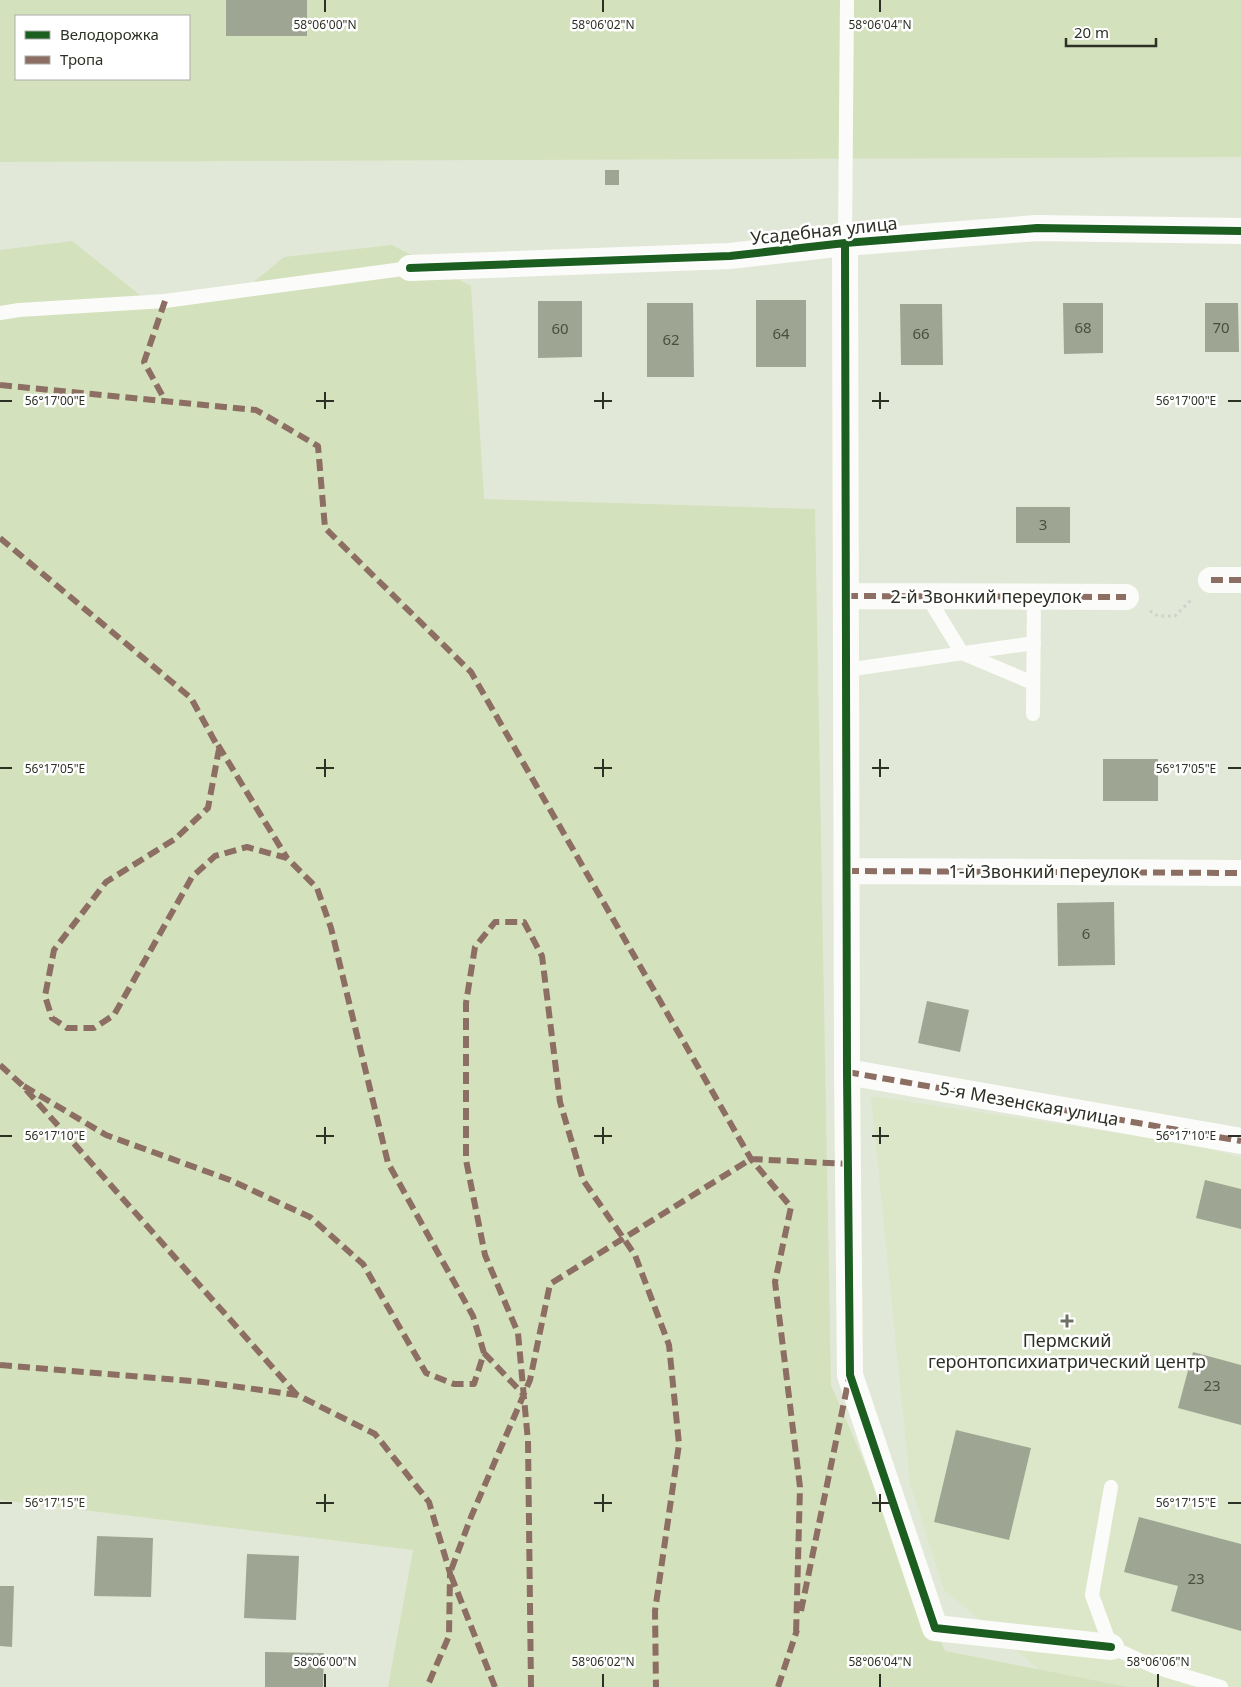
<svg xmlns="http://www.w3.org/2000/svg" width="1241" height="1687" font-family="'Noto Sans',sans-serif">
	<rect width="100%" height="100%" fill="#e2e8d7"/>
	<path fill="#dce7ca" d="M871,1096L1192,1144L1241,1158V1687H1060L944,1590L910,1484Z"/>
	<path fill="#d4e1bd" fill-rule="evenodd" d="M0,0H1241V157L0,162ZM16,16H189V79H16Z
		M72,241L140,295H238L284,257L392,245L471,286L484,499L815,509L831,1385L945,1651L1128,1687H388L413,1550L0,1500V250Z"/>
	<path fill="#9fa593" d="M226,0H307V36H226Z
		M605,170H619V185H605Z
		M756,300H806V367H756Z
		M538,301H582V357L538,358Z
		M647,303H693L694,377H647Z
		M1063,303H1103V353L1064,354Z
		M1205,303H1238L1239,352H1205Z
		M900,304H942L943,365H901Z
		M1016,507H1070V543H1016Z
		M1103,759H1158V801H1103Z
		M1114,902L1115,965L1058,966L1057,903Z
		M927,1001L969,1010L960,1052L918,1043Z
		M1205,1180L1241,1189V1229L1196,1218Z
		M1193,1352L1241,1365V1425L1178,1408Z
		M956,1430L1031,1448L1009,1540L934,1522Z
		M1139,1517L1241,1544V1631L1171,1611L1178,1586L1124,1572Z
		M97,1536L153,1538L151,1597L94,1596Z
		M247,1554L299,1556L296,1620L244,1618Z
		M0,1586H14L12,1647L0,1646Z
		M265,1652L324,1653L323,1687H265Z"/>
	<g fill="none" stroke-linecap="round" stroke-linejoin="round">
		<path stroke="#ced0cc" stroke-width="3" stroke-dasharray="2.5 4" stroke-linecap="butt" d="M1150,611L1158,616H1175L1191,600"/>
		<path stroke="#fbfcf9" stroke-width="14" d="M845,243L847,0
			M0,313L19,310L165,301L410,268
			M927,596L962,653L1033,683
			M846,670L1034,643
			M1033,714L1034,597
			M1111,1487L1092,1595L1111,1647L1155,1667L1221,1687"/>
		<path stroke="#fbfcf9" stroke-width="26" d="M845,243L847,1072L850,1375L935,1628L1111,1647
			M410,268L730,256L845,243L1037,228L1241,231
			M1211,580H1241
			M846,596L1126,597
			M847,871L1241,873
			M847,1072L1241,1141"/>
		<path stroke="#8d6e63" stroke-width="6" stroke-dasharray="12 6" stroke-linecap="butt" d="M165,301L144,362L166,402
			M0,385L256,410L318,446L325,528L471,672L751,1159L791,1207L775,1282L800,1487L796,1635
			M0,538L191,698L219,749L208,808L175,839L106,882L54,950L45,996L52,1018L67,1028H94L114,1015L192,877L215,856L247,847L287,858L317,888L331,928L388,1163L473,1316L484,1353L474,1384H454L426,1373L363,1264L310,1217L230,1180L106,1135L22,1085
			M1211,580H1241
			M846,596L1126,597
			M218,745L287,858
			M847,871L1241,873
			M0,1065L22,1085L297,1395
			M847,1072L1241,1141
			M484,1353L524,1395
			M0,1365L203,1382L297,1395L375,1434L429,1502L450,1573L449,1636L427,1687
			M801,1611L849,1378
			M495,1687L450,1573L471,1517L530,1380L550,1284L751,1159L848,1164
			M531,1687L528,1441L518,1333L485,1255L466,1160V1003L475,947L495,922H524L542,956L560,1102L583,1180L635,1255L669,1345L679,1444L655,1611L656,1687
			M778,1687L797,1630"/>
		<defs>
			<path id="cycleway" d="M845,243L847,1072L850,1375L935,1628L1111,1647
				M410,268L730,256L845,243L1037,228L1241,231"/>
		</defs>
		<use href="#cycleway" stroke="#fff" stroke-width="11"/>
		<use href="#cycleway" stroke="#1b5e20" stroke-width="8"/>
	</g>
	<path fill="none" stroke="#2d3125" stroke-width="2" d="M325,0V12M603,0V12M880,0V12M325,392V409M603,392V409M880,392V409M0,401H12M316,401H334M594,401H612M872,401H889M1228,401H1241M325,759V777M603,759V777M880,759V777M0,768H12M316,768H334M594,768H612M872,768H889M1228,768H1241M325,1127V1144M603,1127V1144M880,1127V1144M0,1136H12M316,1136H334M594,1136H612M872,1136H889M1228,1136H1241M325,1494V1512M603,1494V1512M880,1494V1512M0,1503H12M316,1503H334M594,1503H612M872,1503H889M1228,1503H1241M325,1674V1687M603,1674V1687M880,1674V1687M1158,1674V1687"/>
	<path fill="#6c7163" stroke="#fff" stroke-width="2" d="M1064.5 1313.5h5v5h5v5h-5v5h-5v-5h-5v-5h5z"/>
	<g text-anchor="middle" stroke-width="5" stroke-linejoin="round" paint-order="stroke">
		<g font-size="15" fill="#4a4e40">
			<text x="1083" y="333">68</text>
			<text x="1221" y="333">70</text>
			<text x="560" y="334">60</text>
			<text x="781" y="339">64</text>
			<text x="921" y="339">66</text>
			<text x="671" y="345">62</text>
			<text x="1043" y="530">3</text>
			<text x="1086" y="939">6</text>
			<text x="1212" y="1391">23</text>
			<text x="1196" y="1584">23</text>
		</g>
		<g font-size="18" fill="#2d3125" stroke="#fff">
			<text transform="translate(824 231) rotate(-6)" y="6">Усадебная улица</text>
			<text x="986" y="603">2-й Звонкий переулок</text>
			<text x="1044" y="878">1-й Звонкий переулок</text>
			<text transform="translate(1029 1104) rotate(10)" y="6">5-я Мезенская улица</text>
		</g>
		<g font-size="18" fill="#2d3125" stroke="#fff">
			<text x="1067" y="1347">Пермский<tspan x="1067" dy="21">геронтопсихиатрический центр</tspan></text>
		</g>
	</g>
	<g font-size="12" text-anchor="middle" fill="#2d3125" stroke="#fff" stroke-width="5" stroke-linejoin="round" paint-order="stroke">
		<text x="325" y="29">58°06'00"N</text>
		<text x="603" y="29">58°06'02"N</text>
		<text x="880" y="29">58°06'04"N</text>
		<text x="1186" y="405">56°17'00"E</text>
		<text x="55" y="405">56°17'00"E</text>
		<text x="55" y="773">56°17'05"E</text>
		<text x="1186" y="773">56°17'05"E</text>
		<text x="1186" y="1140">56°17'10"E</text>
		<text x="55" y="1140">56°17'10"E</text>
		<text x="55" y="1507">56°17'15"E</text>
		<text x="1186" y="1507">56°17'15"E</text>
		<text x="325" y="1666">58°06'00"N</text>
		<text x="603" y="1666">58°06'02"N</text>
		<text x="880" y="1666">58°06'04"N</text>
		<text x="1158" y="1666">58°06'06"N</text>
	</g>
	<rect x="15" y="15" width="175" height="65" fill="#ffffff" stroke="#abada8"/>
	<rect x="25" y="31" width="25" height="8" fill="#1b5e20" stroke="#abada8"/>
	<text x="60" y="40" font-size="15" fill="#2d3125">Велодорожка</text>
	<rect x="25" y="56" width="25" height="8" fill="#8d6e63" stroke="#abada8"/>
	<text x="60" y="65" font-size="15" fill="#2d3125">Тропа</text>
	<path d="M1066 38v8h90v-8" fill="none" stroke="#2d3125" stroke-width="2.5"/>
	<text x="1074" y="38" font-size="15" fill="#2d3125" stroke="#ffffff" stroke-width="4" paint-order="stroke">20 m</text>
</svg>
